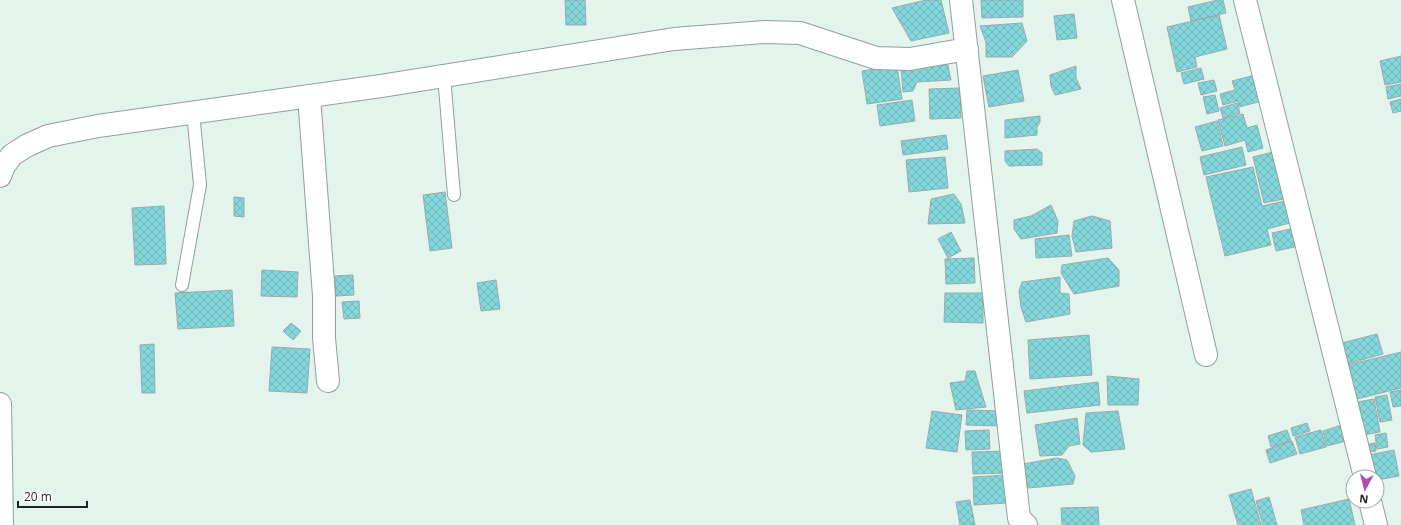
<svg xmlns="http://www.w3.org/2000/svg" width="1401" height="525" font-family="'Open Sans',sans-serif">
	<defs>
		<pattern id="building-cross-hatch" width="8" height="8" patternUnits="userSpaceOnUse"><rect width="8" height="8" fill="#83d6da"/><path d="M0 0l8 8M0 8l8-8" fill="none" stroke="#71b8bb"/></pattern>
	</defs>
	<rect width="100%" height="100%" fill="#e3f4ed"/>
	<path fill="url(#building-cross-hatch)" stroke="#99aaab" d="M565,0H585L586,25H566Z
		M926,0H941L949,33L911,41L892,8Z
		M981,0H1023V17L982,18Z
		M1218,0H1223L1226,13L1191,21L1188,7Z
		M1074,14L1077,38L1057,40L1054,16Z
		M1219,15L1227,49L1195,57L1197,67L1177,72L1167,27Z
		M1022,23L1027,41L1012,57H986V42L980,26Z
		M1401,56V82L1385,85L1380,61Z
		M947,61L951,80L917,82L913,91L903,92L901,67Z
		M897,66L902,99L867,104L862,71Z
		M1076,66V78L1081,89L1055,95L1051,86L1050,75Z
		M1201,68L1204,79L1184,84L1181,73Z
		M1018,70L1024,101L989,107L983,76Z
		M1255,75L1262,101L1239,107L1238,101L1223,105L1220,94L1235,90L1232,81Z
		M1214,80L1217,91L1201,95L1198,83Z
		M1401,84V96L1388,99L1386,87Z
		M960,88L961,118L930,119L929,89Z
		M1215,95L1219,111L1207,114L1203,97Z
		M1401,99V111L1393,113L1390,102Z
		M912,100L915,121L880,126L877,105Z
		M1237,103L1240,113L1223,118L1220,108Z
		M1243,114L1247,128L1257,125L1263,148L1248,152L1245,140L1225,146L1218,120Z
		M1040,116V122L1037,127V135L1005,138V120Z
		M1217,121L1223,146L1202,151L1195,127Z
		M946,135L948,149L903,155L901,141Z
		M1242,147L1246,165L1204,175L1200,157Z
		M1037,149L1042,153V165L1009,166L1005,161V151Z
		M1277,151L1288,198L1264,203L1253,157Z
		M945,157L948,188L909,192L906,160Z
		M1253,167L1262,206L1285,201L1290,223L1267,229L1271,245L1225,256L1206,177Z
		M445,192L452,248L430,251L423,195Z
		M954,194L961,204L965,223L928,224L931,199Z
		M234,197L244,198V217L234,216Z
		M1051,205L1058,221L1057,233L1021,239L1014,229V220L1031,216Z
		M164,206L166,264L135,265L132,208Z
		M1092,216L1110,221L1112,248L1076,252L1072,236L1074,221Z
		M1295,228L1299,246L1276,251L1272,233Z
		M951,232L961,251L948,258L938,239Z
		M1069,235L1072,256L1036,258L1035,239Z
		M974,258L975,283L946,284L945,259Z
		M1108,258L1119,270V286L1074,294L1061,273L1062,265Z
		M262,270L298,272L297,297L261,296Z
		M353,275L354,295L336,296L335,276Z
		M1060,277V293L1069,294L1070,314L1026,322L1021,307L1019,291L1022,282Z
		M496,280L500,309L481,311L477,283Z
		M232,290L234,326L178,329L175,293Z
		M945,293H983V323L944,322Z
		M359,301L360,318L344,319L342,302Z
		M291,323L301,331L293,340L283,331Z
		M1377,334L1383,354L1344,365L1338,344Z
		M1089,335L1092,375L1030,379L1028,340Z
		M154,344L155,393H142L140,345Z
		M272,347L310,349L307,393L269,391Z
		M1401,352V388L1353,400L1344,366Z
		M967,371H975L986,407L956,410L950,383L965,381Z
		M1107,376L1139,379L1138,405H1108Z
		M1098,382L1100,405L1027,413L1024,391Z
		M1401,390V406L1393,407L1390,392Z
		M1387,395L1392,420L1380,422L1375,397Z
		M1374,399L1380,432L1358,436L1352,403Z
		M967,410L1003,411V426L966,425Z
		M932,411L962,415L957,452L926,448Z
		M1118,411L1125,449L1091,452L1083,445L1086,413Z
		M1077,418L1080,444L1069,446L1062,455L1040,456L1035,425Z
		M1307,423L1310,431L1293,436L1291,428Z
		M1342,425L1346,441L1327,446L1323,431Z
		M989,430L990,449L966,450L965,431Z
		M1287,430L1291,441L1271,447L1268,436Z
		M1321,430L1326,447L1300,454L1295,437Z
		M1386,433L1388,447L1377,449L1375,435Z
		M1292,441L1297,454L1270,463L1266,450Z
		M1375,443L1376,451L1363,453L1361,446Z
		M1394,450L1399,476L1377,480V477H1367L1364,456Z
		M1008,451L1009,473L973,474L972,452Z
		M1057,458L1067,460L1075,476L1073,484L1028,488L1023,464Z
		M1006,475L1007,503L974,505L973,477Z
		M1251,489L1261,525H1238L1229,495Z
		M1269,497L1277,525H1263L1256,501Z
		M1349,499L1355,525H1304L1301,510Z
		M970,500L975,525H960L956,502Z
		M1098,507L1099,525H1062L1061,508Z"/>
	<g fill="none" stroke-linecap="round" stroke-linejoin="round">
		<defs>
			<path id="service" d="M444,76L454,195
				M182,285L200,185L193,112"/>
			<path id="minor" d="M961,0L1019,518L1026,525
				M1123,0L1206,355
				M1245,0L1365,477
				M309,96L324,296V338L328,381
				M0,176L4,166L12,155L26,146L48,136L98,126L381,86L674,39L765,32L800,33L876,58L910,59L967,49
				M0,404L2,525
				M1370,501L1376,525"/>
		</defs>
		<use href="#service" stroke="#909f99" stroke-width="14"/>
		<use href="#minor" stroke="#909f99" stroke-width="24"/>
		<use href="#service" stroke="#fff" stroke-width="12"/>
		<use href="#minor" stroke="#fff" stroke-width="22"/>
	</g>
	<g transform="translate(1365 489) rotate(187)"><circle r="19" fill="#ffffff" stroke="#a5a7a7"/>
	<path d="M0-3L7 15L0 10L-7 15Z" fill="#ac4db5"/>
	<text y="-6" font-size="11" font-weight="bold" text-anchor="middle" fill="#1f2422">N</text>
	</g>
	<path d="M18 501v6h69v-6" fill="none" stroke="#1f2422" stroke-width="2"/>
	<text x="24" y="501" font-size="12" fill="#1f2422" stroke="#ffffff" stroke-width="3" paint-order="stroke">20 m</text>
</svg>
